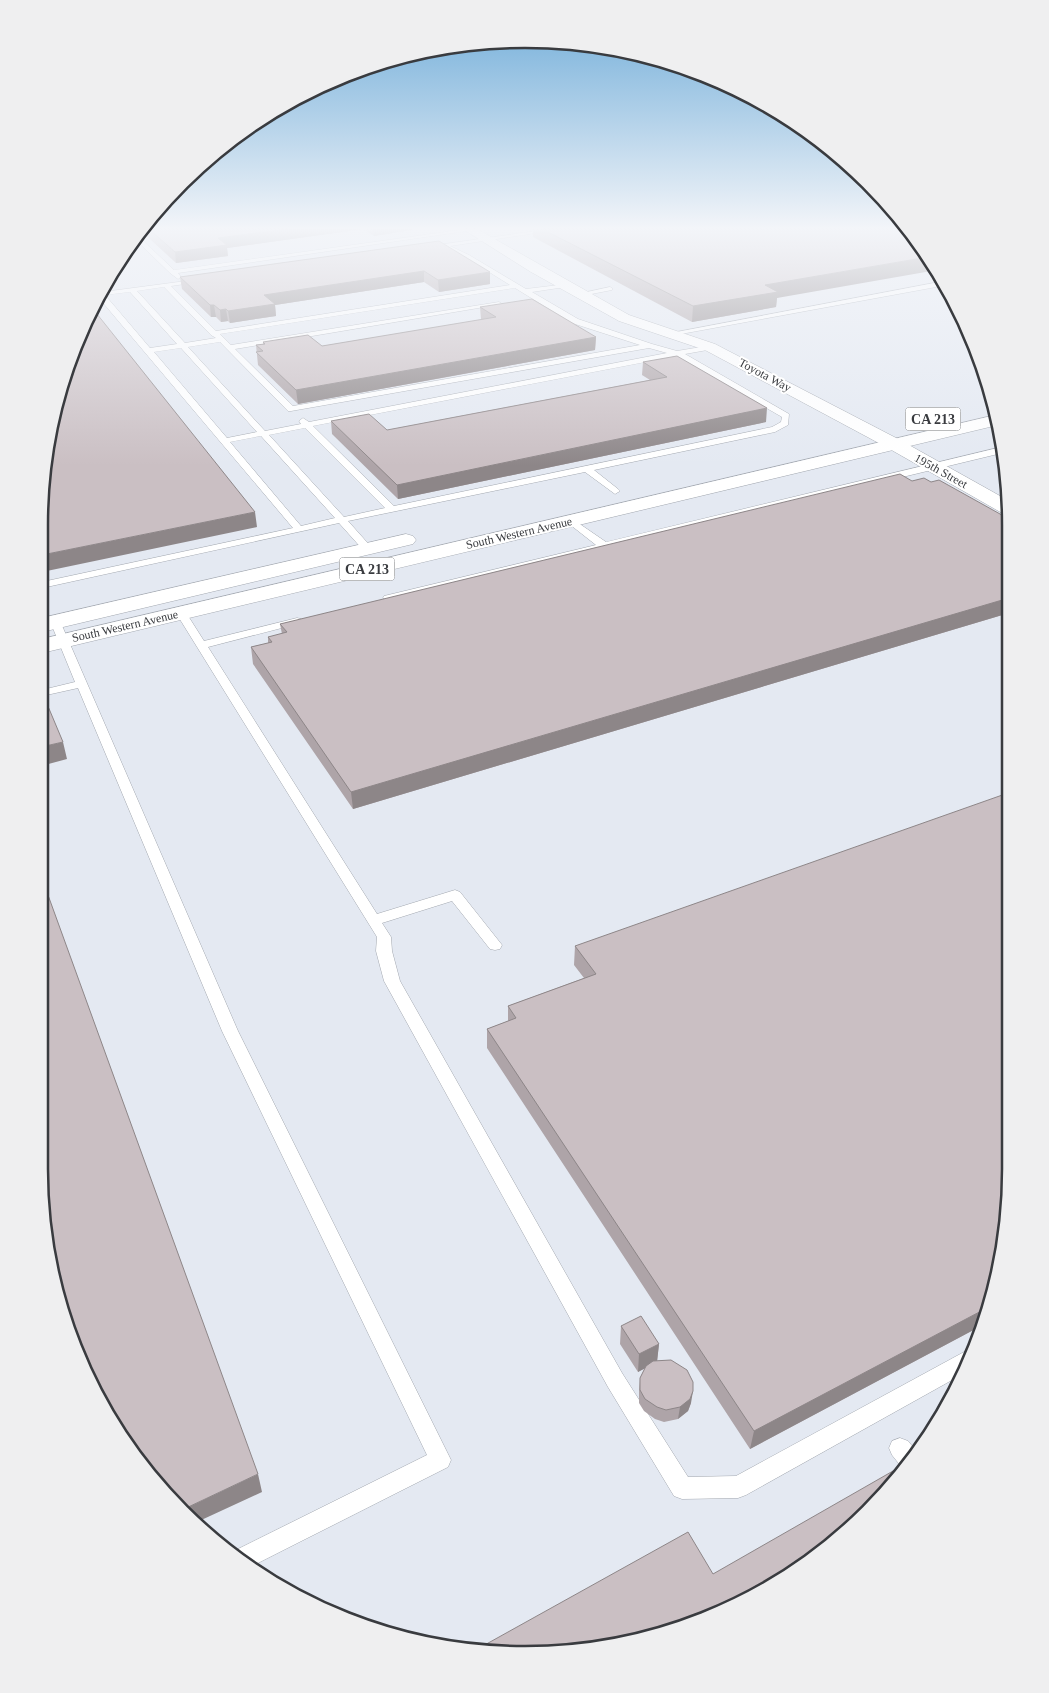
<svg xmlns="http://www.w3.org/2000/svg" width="1049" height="1693" font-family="Georgia,serif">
	<rect width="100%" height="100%" fill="#e4e9f2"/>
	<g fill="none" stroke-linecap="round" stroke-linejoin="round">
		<defs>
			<path id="lane" d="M467,229L473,230L178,273L181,277L178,279L170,273L134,238L137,235L174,270Z
				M550,229H563L450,246L469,255L526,289L567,284V286L565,287L532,292L578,319L652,344L677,351L713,345V349L685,354L789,414L788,425L775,432L594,470L618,489L620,491L615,494L585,472L348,521L373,549L368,552L364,551L339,523L42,588V582L293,528L99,298L103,292L201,279L202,280L199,282L171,286L216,331L510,285L465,257L438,245ZM164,287L211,335L216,338L185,343L137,291ZM515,288L572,323L640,345L293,406L235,349L502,304L499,302L231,345L220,334ZM130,292L177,344L150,348L105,295ZM220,342L288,411H291L649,348L667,353L309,422L303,418L299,421L301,424L265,431L188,347ZM181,348L257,432L227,438L154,352ZM677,356L782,417L781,422L772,427L394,506L313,426ZM305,428L385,508L344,517L269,435ZM261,436L335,518L301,526L230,442Z
				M945,281L947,285L670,336L666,334Z
				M610,287L612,288V290L581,296L578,294Z
				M1002,447V453L388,601L383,598L384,596L596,545L568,523V519L571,518L606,542Z
				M181,610L185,611L204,641L297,618L301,619L302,621L301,623L208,647L377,914L455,890L460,892L502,945L500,949L495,950L490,949L452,901L382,923L391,937L392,951L400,981L622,1373L688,1477L736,1476L964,1352L971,1350L974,1351L961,1375L746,1495L738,1498L682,1499L674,1496L608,1387L384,981L376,951L377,937L176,613Z
				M55,618L60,621L238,1031L451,1460L448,1467L252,1566L231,1555L232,1552L427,1455L222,1031L78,688L42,696V690L75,682L50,621Z
				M900,1438L908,1441L917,1452L910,1464L904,1470L892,1455L889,1448L892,1441Z"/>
			<path id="street" d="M894,439L900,440L1009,501V515L1002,513L888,448L885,444L888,440Z"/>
			<path id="secondary" d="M463,229H477L629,315L715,344L900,440L903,444L900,448L894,449L888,448L705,350L619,321L531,272Z"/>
			<path id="primary" d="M996,415L998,425L42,653V639Z
				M406,534L413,536L416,540L413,544L42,632V618Z"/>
		</defs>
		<use href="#lane" stroke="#a3a8b0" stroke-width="1"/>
		<use href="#street" stroke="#a3a8b0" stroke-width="1"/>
		<use href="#secondary" stroke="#a3a8b0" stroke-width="1"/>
		<use href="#primary" stroke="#a3a8b0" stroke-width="1"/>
		<use href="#lane" fill="#fff" fill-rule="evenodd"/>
		<use href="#street" fill="#fff" fill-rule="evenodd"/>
		<use href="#secondary" fill="#fff" fill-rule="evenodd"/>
		<use href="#primary" fill="#fff" fill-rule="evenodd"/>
	</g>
	<path fill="#aea4a8" d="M139,229H417L374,236L363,229L227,248L228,256L176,263Z
		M533,229H907L777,298L776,307L692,322L533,237Z
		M439,241L490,284L439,292L424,282L275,305L276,316L230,323L228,321L221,322L216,317H211L182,289L180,277Z
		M480,307L596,337L595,350L298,404L258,365L256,345L263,344V342L322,346L481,320V319Z
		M643,362L766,422L398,499L332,434L331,421L387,430L650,380L642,375Z
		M1005,464L1007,480L1002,477Z
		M912,481L931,482L1009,519V613L353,809L253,664L251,647L268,643V637L282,634L280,624Z
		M575,946L1006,1232L981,1326L750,1449L487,1048V1029L508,1021V1006L584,978L574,965Z
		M621,1326L659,1344L657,1361L691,1403L688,1411L678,1419L664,1422L655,1419L644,1411L639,1403V1390L640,1378L645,1368L638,1372L620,1344Z"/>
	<path fill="#8d8688" d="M287,229H363L227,248L228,256L176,263L175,252L218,238Z
		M373,229H417L374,236Z
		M928,257L937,270L777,298L776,307L692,322L693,306L765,285Z
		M424,271V282L275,305L276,316L230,323L228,311L264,295Z
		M490,272V284L439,292L438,280Z
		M210,305H214L216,317H211Z
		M226,309L228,321L221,322L220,310Z
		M596,337L595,350L298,404L296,390Z
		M767,408L766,422L398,499L397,485Z
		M255,512L257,527L42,572V555Z
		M1009,598V613L353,809L351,792Z
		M63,742L67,759L41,766V747Z
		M985,1309L981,1326L750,1449L754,1431Z
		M659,1344L657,1362L638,1372L639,1354Z
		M693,1391L691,1403L688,1411L678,1419L680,1407Z
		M258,1474L262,1492L197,1522L184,1509Z"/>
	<path fill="#cabfc3" stroke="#8d8688" d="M149,229H287L218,238L227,245L175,252Z
		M542,229H907L928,257L765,285L778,292L693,306Z
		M439,241L490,272L438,280L424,271L264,295L275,304L228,311L226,309L220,310L214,305H210L180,277Z
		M532,299L596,337L296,390L256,352L263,351L256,345L265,344L263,342L308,335L322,346L496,317L480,307Z
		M93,309L255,512L42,555L43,461L76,339Z
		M677,356L767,408L397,485L331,421L369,414L387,430L667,377L643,362Z
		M900,474L912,481L924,478L931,482L939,480L1009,519V598L351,792L251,647L272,642L268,637L287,632L280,624Z
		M42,692L63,742L41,747Z
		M1008,793L1006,1232L985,1309L754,1431L487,1029L516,1018L508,1006L596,974L575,946Z
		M40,873L258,1474L184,1509L139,1464L64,1324L39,1168Z
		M641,1316L659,1344L639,1354L621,1326Z
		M671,1360L687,1370L693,1382V1391L690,1399L680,1407L666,1410L657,1407L645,1399L640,1390V1378L646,1366L653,1361Z
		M893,1471L897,1476L795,1572L680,1629L524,1654L481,1647L688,1532L713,1574Z"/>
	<linearGradient id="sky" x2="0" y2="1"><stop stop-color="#6dabd8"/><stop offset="0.49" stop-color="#f3f5f9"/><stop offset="1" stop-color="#f3f5f9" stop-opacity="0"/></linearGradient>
	<rect width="1049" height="466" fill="url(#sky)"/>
	<g text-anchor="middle" stroke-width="4" stroke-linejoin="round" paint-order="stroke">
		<g font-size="12" fill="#393b3f" stroke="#fff">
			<text transform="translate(765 375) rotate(28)" y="4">Toyota Way</text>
			<text transform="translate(941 471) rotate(29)" y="4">195th Street</text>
			<text transform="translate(519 533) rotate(-13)" y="4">South Western Avenue</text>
			<text transform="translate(125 626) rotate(-13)" y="4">South Western Avenue</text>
		</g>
		<g fill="#fff" stroke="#747679" stroke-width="1">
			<rect x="905.5" y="407.5" width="55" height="23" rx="4"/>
			<rect x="339.5" y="557.5" width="55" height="23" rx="4"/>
		</g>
		<g font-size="14" font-weight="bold" fill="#393b3f">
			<text x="933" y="424">CA 213</text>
			<text x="367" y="574">CA 213</text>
		</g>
	</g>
	<path d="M0 0H1049V1693H0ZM525 48H525A477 477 0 0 1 1002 525V1169A477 477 0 0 1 525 1646H525A477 477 0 0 1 48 1169V525A477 477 0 0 1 525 48Z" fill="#efeff0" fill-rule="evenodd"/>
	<path fill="none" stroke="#393b3f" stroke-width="2.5" d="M525 48H525A477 477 0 0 1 1002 525V1169A477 477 0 0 1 525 1646H525A477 477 0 0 1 48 1169V525A477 477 0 0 1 525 48Z"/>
</svg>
